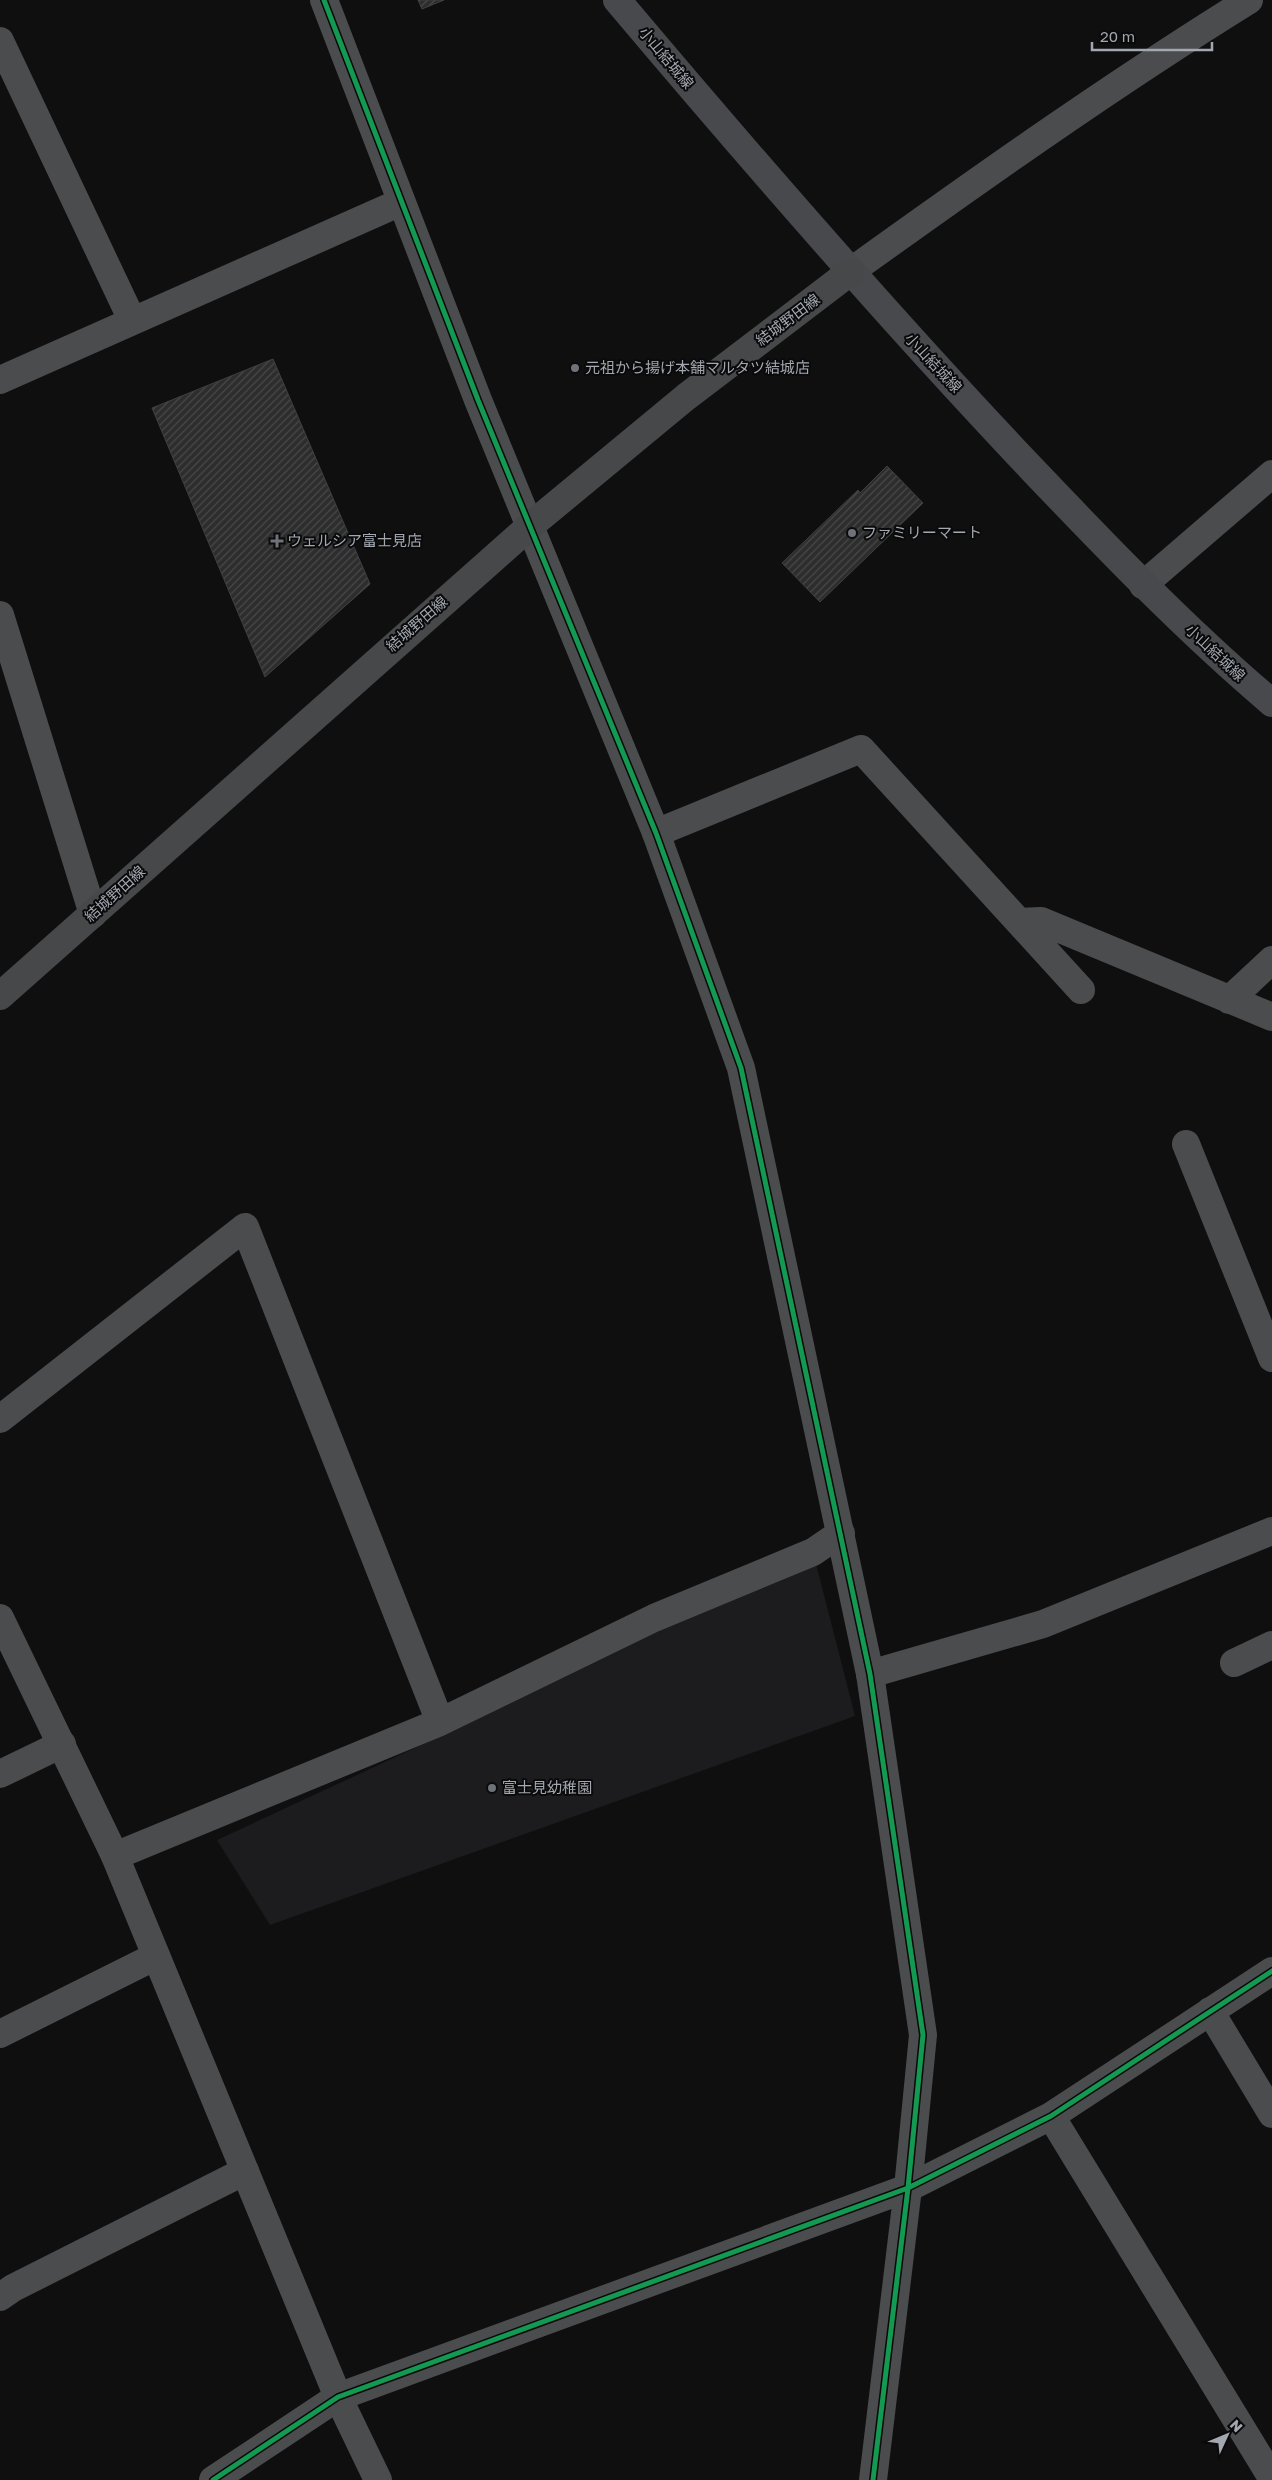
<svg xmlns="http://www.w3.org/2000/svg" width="1272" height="2480" font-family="'Golos Text','Noto Sans JP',sans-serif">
	<defs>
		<pattern id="building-hatch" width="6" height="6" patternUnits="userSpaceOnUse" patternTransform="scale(1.25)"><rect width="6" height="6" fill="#2d2d2e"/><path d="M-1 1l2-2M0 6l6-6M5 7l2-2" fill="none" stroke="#48494a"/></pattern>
	</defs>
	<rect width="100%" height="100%" fill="#0f0f10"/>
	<path fill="#1c1c1e" d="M813,1552L855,1716L270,1925L217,1840L443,1735Z"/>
	<path fill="url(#building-hatch)" stroke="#3f4043" d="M418,0H444L422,9Z
		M273,359L370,584L265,677L152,408Z
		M887,466L923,503L820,602L782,563L858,490L860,493Z"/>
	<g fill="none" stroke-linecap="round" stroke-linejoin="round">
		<path stroke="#4a4c4e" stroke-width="28" d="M0,41L132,320
			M0,380L401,202
			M1143,585L1272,474
			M0,615L93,914
			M656,833L861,749L1081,990
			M1019,922L1041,921L1272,1017
			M1229,1000L1272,960
			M1186,1144L1272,1358
			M0,1419L245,1227L440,1722
			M1234,1663L1272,1645
			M870,1674L1043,1624L1272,1531
			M0,1774L62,1744
			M115,1856L440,1722L654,1618L813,1552L841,1533
			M1210,2011L1272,2114
			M0,2034L156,1956
			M1051,2116L1272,2478
			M0,2297L13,2288L245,2171
			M213,2480L338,2397L908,2188L1051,2116L1272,1971"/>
		<path stroke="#4a4c4e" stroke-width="28" d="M324,0L478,400L656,833L741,1068L870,1674L923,2035L908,2188L873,2480
			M850,272C981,178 1112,85 1249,0
			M0,1618L115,1856L338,2397L378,2480"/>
		<path stroke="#48494c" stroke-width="28" d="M617,0C751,159 887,316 1030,467C1108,549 1186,630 1272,703"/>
		<path stroke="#47484a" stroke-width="28" d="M0,996L530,526L686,397L850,272"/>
		<defs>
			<path id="cycleway" d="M324,0L478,400L656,833L741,1068L870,1674L923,2035L908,2188L873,2480
				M213,2480L338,2397L908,2188L1051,2116L1272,1971"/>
		</defs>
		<use href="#cycleway" stroke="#0a0a0b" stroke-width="8"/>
		<use href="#cycleway" stroke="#139951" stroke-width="5"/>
	</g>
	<g fill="#6f7278" stroke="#0a0a0b" stroke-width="2">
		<circle cx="575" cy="368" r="5"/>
		<circle cx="852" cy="533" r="5"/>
		<path d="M274.5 533.5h5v5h5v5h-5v5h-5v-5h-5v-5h5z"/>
		<circle cx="492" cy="1788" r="5"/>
	</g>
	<g text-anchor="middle" stroke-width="4" stroke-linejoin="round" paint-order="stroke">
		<g font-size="15" fill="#a2a7b0" stroke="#0a0a0b">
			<text transform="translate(666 58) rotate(50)" y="5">小山結城線</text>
			<text transform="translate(788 320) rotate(-37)" y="5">結城野田線</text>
			<text transform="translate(933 363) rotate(47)" y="5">小山結城線</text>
			<text transform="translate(417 624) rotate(-41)" y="5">結城野田線</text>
			<text transform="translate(1215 653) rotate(43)" y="5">小山結城線</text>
			<text transform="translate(115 894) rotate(-42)" y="5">結城野田線</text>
		</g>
		<g font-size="15" fill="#a2a7b0" stroke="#0a0a0b" text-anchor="start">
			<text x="585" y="373">元祖から揚げ本舗マルタツ結城店</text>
			<text x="862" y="538">ファミリーマート</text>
			<text x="287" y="546">ウェルシア富士見店</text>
			<text x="502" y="1793">富士見幼稚園</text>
		</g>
	</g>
	<g transform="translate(1227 2435) rotate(46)" stroke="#0a0a0b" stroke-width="4" paint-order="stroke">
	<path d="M0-4L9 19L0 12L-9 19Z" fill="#a2a7b0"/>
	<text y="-8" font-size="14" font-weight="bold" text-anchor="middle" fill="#a2a7b0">N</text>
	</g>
	<path d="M1092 42v8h120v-8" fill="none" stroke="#a2a7b0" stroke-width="2.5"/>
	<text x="1100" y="42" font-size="15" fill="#a2a7b0" stroke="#0a0a0b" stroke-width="4" paint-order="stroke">20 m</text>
</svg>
